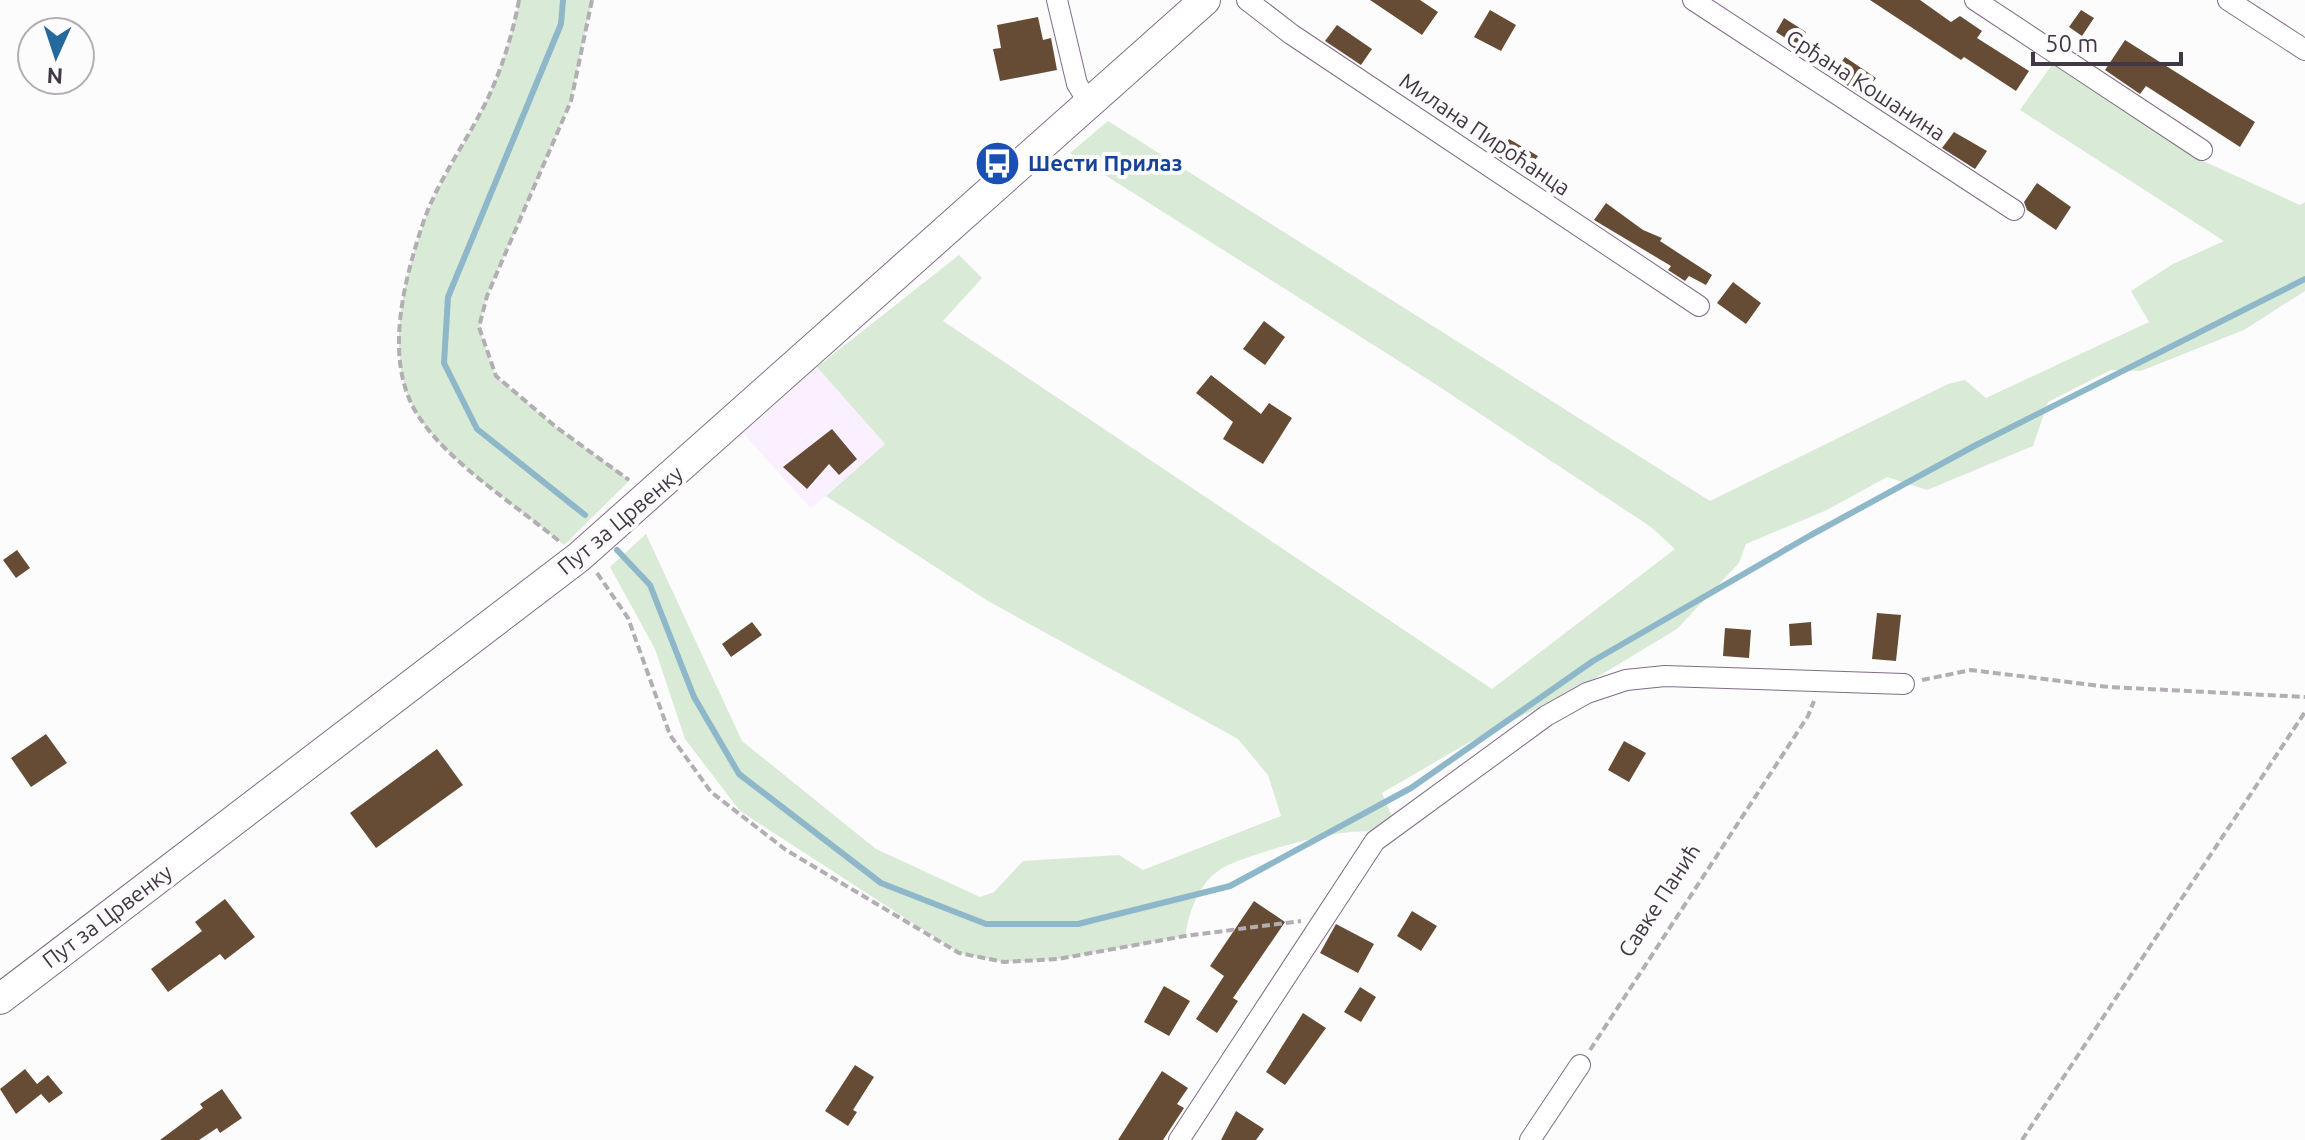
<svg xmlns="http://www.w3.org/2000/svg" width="2305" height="1140" font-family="Ubuntu,sans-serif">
	<rect width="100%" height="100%" fill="#fcfcfc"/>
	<path fill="#fbf0ff" d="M817,367L885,444L811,509L743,433Z"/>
	<path fill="#d9ead7" d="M519,0H592L571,101L487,296L479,328L496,376L556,427L630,480L564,545C521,510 447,461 418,416C383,361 403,280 424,222C439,179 469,140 488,98C502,67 513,33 519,0Z
		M2053,63L2203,161L2300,205L2305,202V291L2244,330L2141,371L2111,370L2048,402L2033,446L1927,490L1887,477L1827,510L1746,544L1739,563L1677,629L1589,682L1466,744L1382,793L1393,819C1370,837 1368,829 1342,833C1317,836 1237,857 1218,871C1198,885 1189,913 1185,936L1058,959L1004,962L959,953L740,811L685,739L655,649L610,567L646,534L742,741L876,849L980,897L994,892L1023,861L1119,855L1143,870L1281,816L1268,775L1238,739L988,601L826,496L885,444L817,367L959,255L982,278L943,321L1492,689L1675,549L1651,527L1432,382L1070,153L1108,121L1710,501L1948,384L1965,380L1986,398L2149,322L2131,291L2173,264L2224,241L2020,110Z"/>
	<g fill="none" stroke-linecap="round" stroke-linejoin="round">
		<path stroke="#8eb8c9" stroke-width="6" d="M563,0L561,24L448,297L444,363L477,429L585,515
			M617,550L650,585L694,697L739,774L881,883L986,924H1078L1230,886L1411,788L1593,661L1811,535L1976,445L2305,279"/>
	</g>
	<path fill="#664c35" d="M1370,0H1420L1438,12L1422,35Z
		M1870,0H1920L1951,22L1960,16L1982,31L1977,38L2029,71L2016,91L1964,57L1961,60Z
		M1490,10L1516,25L1501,51L1474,37Z
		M2081,10L2094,18L2082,36L2069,27Z
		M1038,17L1043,40L1051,38L1057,70L1000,81L993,49L1001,48L997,25Z
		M1784,18L1806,32L1798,46L1776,32Z
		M1337,25L1372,49L1361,65L1325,41Z
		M2125,40L2255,122L2240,147L2146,86L2140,94L2105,70Z
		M1845,57L1876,78L1863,96L1832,75Z
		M1954,132L1987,151L1975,169L1942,148Z
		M1509,139L1538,156L1525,174L1497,156Z
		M2037,183L2071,207L2056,230L2027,210L2024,202Z
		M1606,203L1643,230L1662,238L1660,241L1712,275L1706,285L1689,276L1685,281L1668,270L1671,266L1594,220Z
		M1733,282L1761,303L1746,324L1717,303Z
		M1264,321L1285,337L1265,365L1243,349Z
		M1211,375L1261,414L1269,403L1292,418L1263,464L1223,439L1233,422L1196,393Z
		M832,429L857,459L839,475L829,464L807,489L783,467Z
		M17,550L30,568L16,578L3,560Z
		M1877,613L1901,615L1896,661L1872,659Z
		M752,622L762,635L731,657L722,644Z
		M1811,622L1812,645L1790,646L1789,624Z
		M1725,628L1751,630L1749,658L1723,656Z
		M46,734L67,763L31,787L11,758Z
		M1624,741L1646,753L1629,782L1608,770Z
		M437,749L463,785L376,848L350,813Z
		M225,899L255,937L225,960L220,954L168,992L151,969L202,931L195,922Z
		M1254,901L1285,922L1233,998L1238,1001L1217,1033L1196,1019L1224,976L1210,966Z
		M1412,911L1437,926L1421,951L1397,936Z
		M1336,924L1374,944L1358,973L1320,953Z
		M1164,986L1190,1001L1169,1036L1144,1022Z
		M1360,987L1376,997L1361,1022L1344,1012Z
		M1303,1013L1326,1028L1285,1085L1266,1072Z
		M855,1065L874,1077L853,1110L857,1112L848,1126L825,1111Z
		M25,1069L37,1084L48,1075L63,1093L49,1103L41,1094L16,1114L0,1089Z
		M1162,1071L1188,1088L1177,1104L1184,1108L1163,1140H1118Z
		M222,1089L242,1118L220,1133L217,1128L199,1140H160L203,1108L200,1104Z
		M1236,1111L1264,1129L1256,1140H1221Z"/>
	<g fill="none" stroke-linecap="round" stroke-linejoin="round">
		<defs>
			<path id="street" d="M1057,0L1077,84L1089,103
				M1247,0L1291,34L1699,306
				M1693,0L2014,210
				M1975,0L2202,150
				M2228,0L2305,50
				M1179,1140L1375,841L1546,716L1587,693L1626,680L1665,676L1904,684
				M1530,1140L1580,1065"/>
			<path id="secondary" d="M0,999L579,557L1205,0"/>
		</defs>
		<use href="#street" stroke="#816c88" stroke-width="22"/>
		<use href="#secondary" stroke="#816c88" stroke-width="32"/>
		<path stroke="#b2aeb3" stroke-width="4" stroke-dasharray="8 4" stroke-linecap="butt" d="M519,0C513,33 502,68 488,98C468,140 438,179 423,223C404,281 382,362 419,417C450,464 516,505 560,542
			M592,0L571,101L487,296L479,327L496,376L556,427L629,480
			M597,573L628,618L670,735L711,792L786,850L959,953L1004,962L1058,959L1185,936L1301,921
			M1922,680L1971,670L2109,687L2305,697
			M1590,1050L1808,716L1814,701
			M2022,1140L2305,712"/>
		<use href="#street" stroke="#fff" stroke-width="20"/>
		<use href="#secondary" stroke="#fff" stroke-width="30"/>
	</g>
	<defs>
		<symbol id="bus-disc" viewBox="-11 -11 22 22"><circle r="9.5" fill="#1a4fb4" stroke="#fcfcfc"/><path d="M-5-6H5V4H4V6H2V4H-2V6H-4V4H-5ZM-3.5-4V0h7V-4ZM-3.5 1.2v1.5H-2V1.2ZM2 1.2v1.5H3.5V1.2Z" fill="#fff"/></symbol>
	</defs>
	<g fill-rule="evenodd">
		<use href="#bus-disc" x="972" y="138" width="51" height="51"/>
	</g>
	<g text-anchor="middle" stroke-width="8" stroke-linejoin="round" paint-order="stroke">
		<g font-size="22" fill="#423845" stroke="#fcfcfc">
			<text transform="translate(1866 85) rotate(33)" y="8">Срђана Кошанина</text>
			<text transform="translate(1485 134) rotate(34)" y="8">Милана Пироћанца</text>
			<text transform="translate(620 520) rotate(-40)" y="8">Пут за Црвенку</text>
			<text transform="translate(1659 900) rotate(-57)" y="8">Савке Панић</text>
			<text transform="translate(107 916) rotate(-37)" y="8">Пут за Црвенку</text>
		</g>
		<g font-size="22" font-weight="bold" fill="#164399" stroke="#fcfcfc" text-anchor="start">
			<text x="1028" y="171">Шести Прилаз</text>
		</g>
	</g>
	<g transform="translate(56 56) rotate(183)"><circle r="38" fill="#fcfcfc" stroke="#b2aeb3" stroke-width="2"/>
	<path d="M0-6L14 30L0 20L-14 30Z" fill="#25689d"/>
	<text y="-12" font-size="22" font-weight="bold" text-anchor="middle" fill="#423845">N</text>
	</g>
	<path d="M2033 52v12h148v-12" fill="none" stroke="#423845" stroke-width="4"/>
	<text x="2045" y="52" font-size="24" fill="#423845" stroke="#fcfcfc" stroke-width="6" paint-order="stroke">50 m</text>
</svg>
